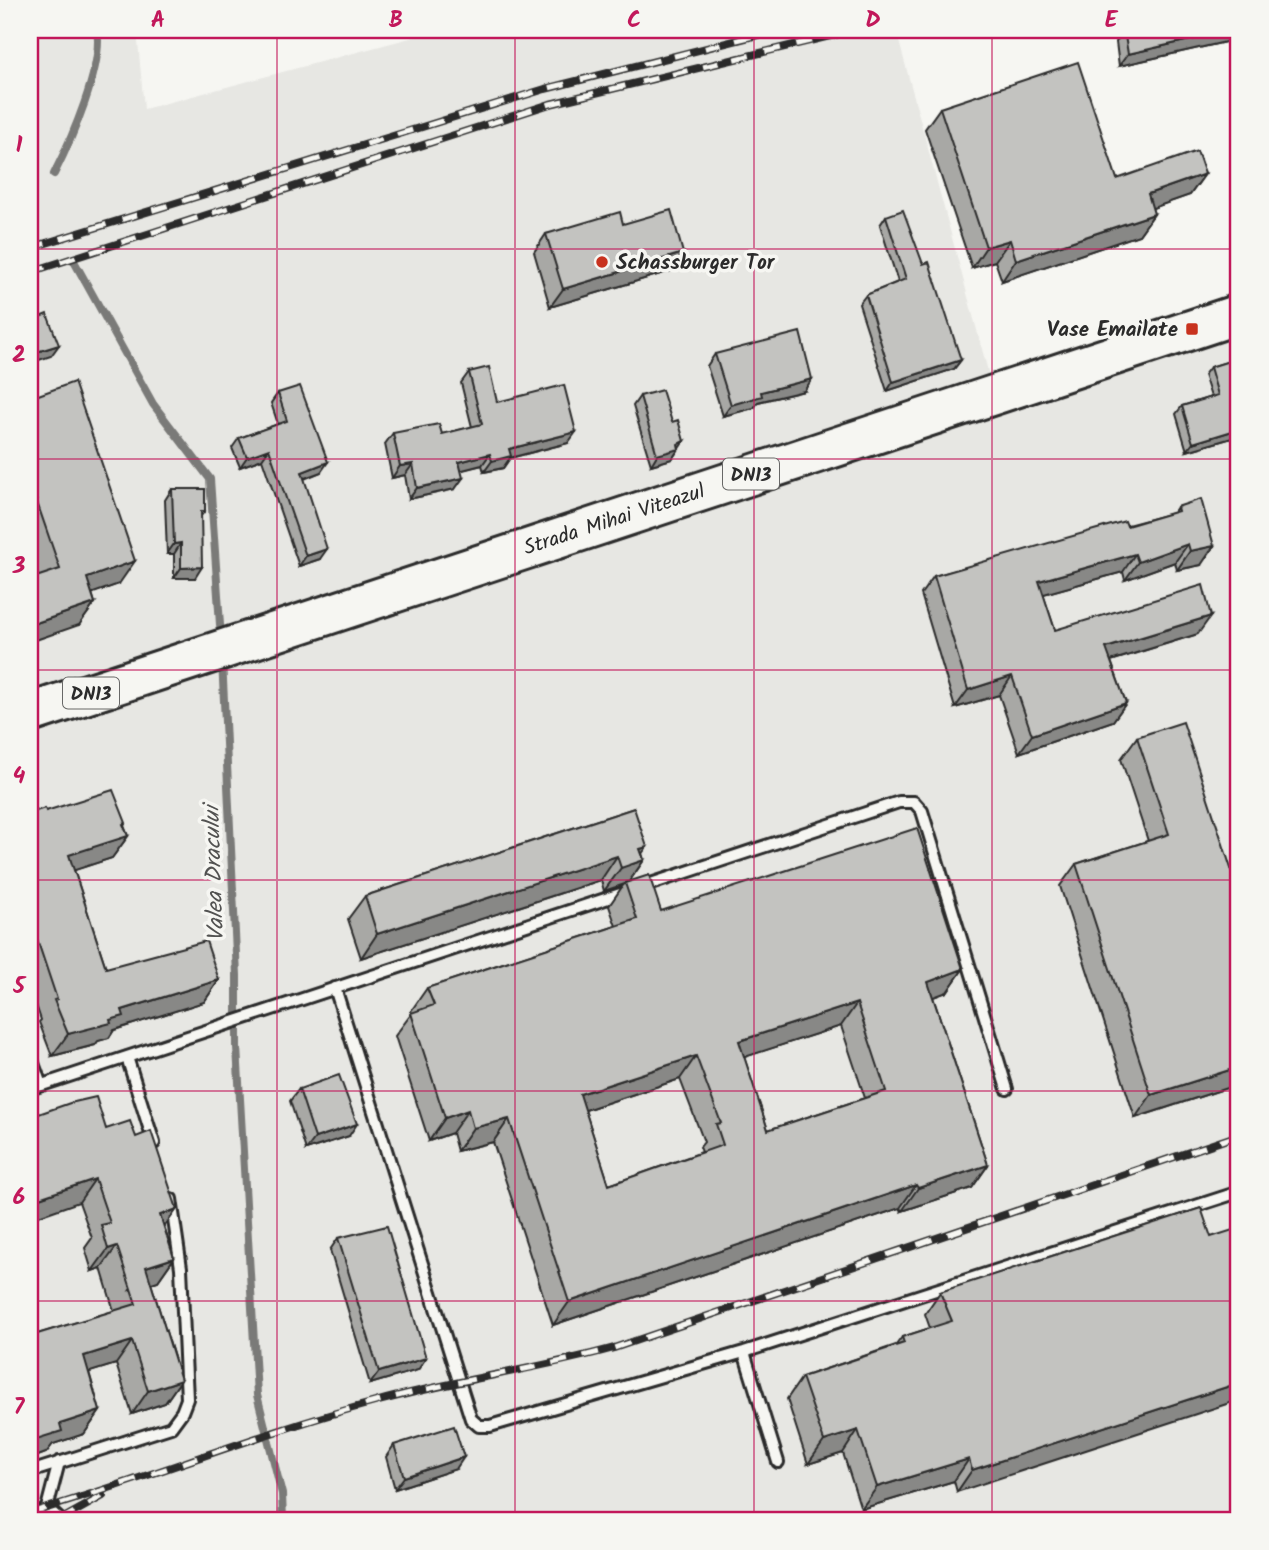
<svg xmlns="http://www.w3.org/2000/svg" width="1269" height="1550" font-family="Kalam,sans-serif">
	<rect width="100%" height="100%" fill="#f6f6f2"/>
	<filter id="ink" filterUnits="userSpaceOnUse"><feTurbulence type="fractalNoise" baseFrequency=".0143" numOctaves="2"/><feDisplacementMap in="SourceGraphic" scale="14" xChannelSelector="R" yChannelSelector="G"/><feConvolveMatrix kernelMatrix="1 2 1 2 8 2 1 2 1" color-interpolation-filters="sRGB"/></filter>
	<g filter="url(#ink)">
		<path fill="#e7e7e3" d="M30,30H137L144,109L440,30H896L999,412L1239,332V1520H30Z"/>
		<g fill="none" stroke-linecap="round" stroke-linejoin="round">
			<path stroke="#7a7a78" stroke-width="8" d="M54,174C71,140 104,66 97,30
				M75,263L153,404L210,479L221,639
				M222,659L237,975V1047L257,1395L282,1494L283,1520"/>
			<defs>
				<path id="lane" d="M335,988L471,1419L479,1426H490L744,1352L1239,1192
					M30,1055L41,1085
					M127,1057L154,1143
					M30,1089L899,802H914L922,811L1007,1089
					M744,1352L778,1462
					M30,1472L171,1427L182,1412L187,1399L181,1268L171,1199
					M47,1508L60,1520
					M32,1520L47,1508L59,1462"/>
				<path id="highway" d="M30,713L1239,314"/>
			</defs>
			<use href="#lane" stroke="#2b2b2b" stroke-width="16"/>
			<use href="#highway" stroke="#2b2b2b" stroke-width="44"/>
			<use href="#lane" stroke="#f6f6f2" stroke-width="10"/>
			<use href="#highway" stroke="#f6f6f2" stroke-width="38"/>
			<defs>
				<path id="rail" d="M30,248L545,89L777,30
					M30,272L550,104L855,30
					M30,1513C146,1479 258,1433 375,1402C454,1380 535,1370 614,1348L1239,1135
					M60,1520L103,1496"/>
			</defs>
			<use href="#rail" stroke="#2b2b2b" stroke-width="8"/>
			<use href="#rail" stroke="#f6f6f2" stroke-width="5" stroke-dasharray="16" stroke-linecap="butt"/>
		</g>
		<path fill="#a8a8a5" stroke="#2b2b2b" stroke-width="2" fill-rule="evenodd" d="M1124,30H1239V39L1119,66L1116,42Z
			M940,108L1117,179L1205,174L1190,195L1152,208L1154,214L1139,235L1002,281L995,261L972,268L925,129Z
			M886,216L923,264L961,360L954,369L887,391L859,304L866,295L898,282L880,225Z
			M623,224L683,253L671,271L550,307L534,252L546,234Z
			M715,354L804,391L758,402L754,408L723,416L707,366Z
			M1239,358V436L1187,451L1176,414L1182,406L1211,397L1204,375L1210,367Z
			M469,372L497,402L568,443L510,458L503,468L484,472L482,465L461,470L455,489L409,499L405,475L392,478L385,444L393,433L442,434L472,427L461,383Z
			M278,393L321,472L304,479L320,559L299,566L262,459L240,467L232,448L239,438L278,424L271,403Z
			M640,396L679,449L672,459L651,465L633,406Z
			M30,398L119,584L92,593L95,603L79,625L38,576L30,551Z
			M172,489L205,511L201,516L195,578H174V554H167L165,500Z
			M1177,507L1201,565L1177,570L1175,562L1125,580L1123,572L1043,594L1055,630L1198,634L1111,661L1126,703L1113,721L1019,753L999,695L955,708L921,594L934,576L1173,513Z
			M1137,737L1239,893V1084L1135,1118L1060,886L1076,864L1148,841L1121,759Z
			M634,808L642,853L644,860L629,882L661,911L963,969L947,992L933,997L988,1165L972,1188L902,1211L900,1208L553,1325L493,1142L457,1151L452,1133L429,1141L395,1036L412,1013L411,1011L427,988L616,926L609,906L624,884L604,891L601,880L361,958L348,919L365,896ZM841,1026L865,1098L768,1130L744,1057ZM680,1079L704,1142L700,1147L702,1152L609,1185L585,1110Z
			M46,811L124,826L128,836L112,858L74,870L106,968L219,980L204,1002L114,1030L109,1038L98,1041L95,1045L52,1056L39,1022L41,1020L30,987V813Z
			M299,1089L349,1136L306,1150L290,1101Z
			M106,1129L136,1137L177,1209L164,1227L174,1258L158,1281L151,1283L181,1380L165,1403L132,1414L116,1364L89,1372L100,1411L84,1434L53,1444L46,1453L30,1459V1341L34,1335L114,1311L101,1268L92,1271L85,1248L92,1238L79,1202Z
			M1201,1208L957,1492L954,1481L861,1509L843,1453L808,1464L787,1399L802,1377L896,1345L902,1337L930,1328L925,1314L940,1292Z
			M338,1238L418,1370L370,1384L330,1250Z
			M394,1445L456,1469L395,1489L386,1457Z"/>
		<path fill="#888886" stroke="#2b2b2b" stroke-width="2" d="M1234,30H1239V39L1119,66L1128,54Z
			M1205,174L1190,195L1133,215L1148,194Z
			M1154,214L1139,235L1002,281L1016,260Z
			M1010,240L995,261L972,268L986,247Z
			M683,253L671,271L550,307L563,289Z
			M59,345L51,356L30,363V354Z
			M961,360L954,369L887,391L893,382Z
			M812,379L804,391L758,402L754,408L723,416L731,405L761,392Z
			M1239,429V436L1187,451L1193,443Z
			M576,432L568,443L510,458L503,468L484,472L492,461L509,449Z
			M684,441L672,459L651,465L657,455L678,444Z
			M269,449L262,459L240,467L247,457Z
			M490,454L482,465L451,473L459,462Z
			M328,462L321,472L294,482L302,472Z
			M413,464L405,475L392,478L400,466Z
			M463,478L455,489L409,499L417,488Z
			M181,543L174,554H167L174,544Z
			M1188,544L1175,562L1125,580L1138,562Z
			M1214,546L1201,565L1177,570L1190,551Z
			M327,549L320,559L299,566L306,556Z
			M1135,554L1123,572L1026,599L1039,581Z
			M135,561L119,584L71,601L87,578Z
			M202,567L195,578H174L181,568Z
			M95,603L79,625L30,642V625Z
			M1211,616L1198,634L1094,666L1106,648Z
			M1012,676L999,695L955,708L968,690Z
			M1126,703L1113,721L1019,753L1032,735Z
			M126,823L114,840L128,836L112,858L54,877L69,855Z
			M647,847L635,863L644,860L628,883L604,891L621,868L640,849Z
			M617,856L601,880L361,958L377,934Z
			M963,969L947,992L912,1005L928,982Z
			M219,980L204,1002L114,1030L109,1038L98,1041L95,1045L52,1056L68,1034L110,1020L122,1010Z
			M857,1003L841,1026L723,1064L739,1041Z
			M696,1056L680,1079L564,1117L580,1094Z
			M1239,1067V1084L1135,1118L1151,1095Z
			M468,1110L452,1133L429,1141L445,1118Z
			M509,1119L493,1142L457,1151L473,1128Z
			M357,1124L349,1136L306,1150L315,1138Z
			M988,1165L972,1188L902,1211L918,1188Z
			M95,1179L79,1202L30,1219V1201Z
			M916,1185L900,1208L553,1325L569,1302Z
			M177,1209L161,1231L160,1215Z
			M117,1246L101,1268L92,1271L108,1249Z
			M174,1258L158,1281L130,1290L146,1267Z
			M132,1341L116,1364L68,1379L84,1356Z
			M426,1358L418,1370L370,1384L379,1372Z
			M181,1380L165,1403L132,1414L148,1391Z
			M1239,1383V1400L957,1492L972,1470Z
			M100,1411L84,1434L53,1444L46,1453L30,1459V1441L60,1424Z
			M858,1430L843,1453L808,1464L824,1441Z
			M464,1457L456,1469L395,1489L404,1477Z
			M969,1459L954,1481L861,1509L877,1487Z"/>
		<path fill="#c3c3c0" stroke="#2b2b2b" stroke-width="2" fill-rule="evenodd" d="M1124,30H1234L1128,54Z
			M1078,62L1117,179L1197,151L1205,174L1148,194L1154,214L1016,260L1010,240L986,247L940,108Z
			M671,210L683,253L563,289L546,234L620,212L623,224Z
			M903,210L923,264L929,262L961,360L893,382L866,295L906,279L886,216Z
			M47,314L59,345L30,354V321Z
			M800,332L812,379L761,392L762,396L731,405L715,354Z
			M1239,358V429L1193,443L1182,406L1218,395L1210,367Z
			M489,367L497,402L564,385L576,432L509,449L511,456L492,461L490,454L459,462L463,478L417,488L413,464L400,466L393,433L439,424L442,434L482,424L469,372Z
			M74,382L135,561L87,578L95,603L30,625V579L60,569L30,482V398Z
			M300,386L328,462L302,472L327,549L306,556L269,449L247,457L239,438L287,421L278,393Z
			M662,390L672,422L678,420L684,441L678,444L679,449L657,455L640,396Z
			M172,489H205V511H201L202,567L181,568V543L174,544Z
			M1201,499L1214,546L1190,551L1188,544L1138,562L1135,554L1039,581L1055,630L1203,585L1211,616L1106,648L1126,703L1032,735L1012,676L968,690L934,576L1125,521L1127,526L1178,511L1177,507Z
			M1183,722L1239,893V1067L1151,1095L1076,864L1169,834L1137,737Z
			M113,790L126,823L123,824L128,836L69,855L106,968L206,941L219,980L122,1010L124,1016L110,1020L111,1023L68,1034L54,1000L57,999L30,918V813L45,808L46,811Z
			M634,808L647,847L640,849L644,860L621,868L617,856L377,934L365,896Z
			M917,828L963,969L928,982L988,1165L918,1188L916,1185L569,1302L509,1119L473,1128L468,1110L445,1118L411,1013L434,1005L427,988L637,919L625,883L649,875L661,911ZM857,1003L886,1091L768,1130L739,1041ZM696,1056L721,1123L716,1124L723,1145L609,1185L580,1094Z
			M339,1075L357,1124L315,1138L299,1089Z
			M96,1097L106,1129L130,1121L136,1137L151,1131L177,1209L160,1215L174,1258L146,1267L181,1380L148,1391L132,1341L84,1356L100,1411L60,1424L62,1431L30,1441V1344L36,1342L34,1335L136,1304L117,1246L108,1249L101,1225L110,1223L95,1179L30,1201V1117L70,1103Z
			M1201,1208L1211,1237L1239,1228V1383L972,1470L969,1459L877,1487L858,1430L824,1441L802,1377L904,1343L902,1337L952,1321L940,1292Z
			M387,1226L426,1358L379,1372L338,1238Z
			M454,1426L464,1457L404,1477L394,1445Z
			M1239,1516V1520H1216Z"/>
	</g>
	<path fill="none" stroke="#c2185b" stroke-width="2" stroke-opacity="0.55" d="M277,30V1520M515,30V1520M754,30V1520M992,30V1520M30,249H1239M30,459H1239M30,670H1239M30,880H1239M30,1091H1239M30,1301H1239"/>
	<g fill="#c8321e" stroke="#f6f6f2" stroke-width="2.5">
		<circle cx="602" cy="262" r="7"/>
		<rect x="1185" y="322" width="14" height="14" rx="3.5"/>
	</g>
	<g text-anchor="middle" stroke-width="7" stroke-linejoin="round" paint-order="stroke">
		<g fill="#f6f6f2" stroke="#686867" stroke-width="2">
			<rect x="723" y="458.5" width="56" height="31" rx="5"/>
			<rect x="63" y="677.5" width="56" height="31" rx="5"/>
		</g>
		<g font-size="19" font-weight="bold" fill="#2b2b2b">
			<text x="751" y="481">DN13</text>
			<text x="91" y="700">DN13</text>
		</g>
		<g font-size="21" font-weight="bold" fill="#2b2b2b" stroke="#f6f6f2" text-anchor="start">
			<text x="616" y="269">Schassburger Tor</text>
			<text x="1178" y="336" text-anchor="end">Vase Emailate</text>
		</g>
		<g font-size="21" fill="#2b2b2b" stroke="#f6f6f2">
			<text transform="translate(614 519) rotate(-18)" y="7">Strada Mihai Viteazul</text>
		</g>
		<g font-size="23" font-style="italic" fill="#525251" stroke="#f6f6f2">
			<text transform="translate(213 874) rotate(-92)" y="8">Valea Dracului</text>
		</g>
	</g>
	<rect width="1269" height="1550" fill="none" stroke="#f6f6f2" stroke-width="77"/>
	<rect x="38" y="38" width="1192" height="1474" fill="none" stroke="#c2185b" stroke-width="2.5"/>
	<g font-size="23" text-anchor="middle" font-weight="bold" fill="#c2185b">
		<text x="158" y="27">A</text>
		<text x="396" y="27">B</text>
		<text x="634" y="27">C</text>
		<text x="873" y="27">D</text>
		<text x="1111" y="27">E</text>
		<text x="19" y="152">1</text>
		<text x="19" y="362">2</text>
		<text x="19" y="573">3</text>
		<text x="19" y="783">4</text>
		<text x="19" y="993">5</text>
		<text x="19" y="1204">6</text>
		<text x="19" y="1414">7</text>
	</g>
</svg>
